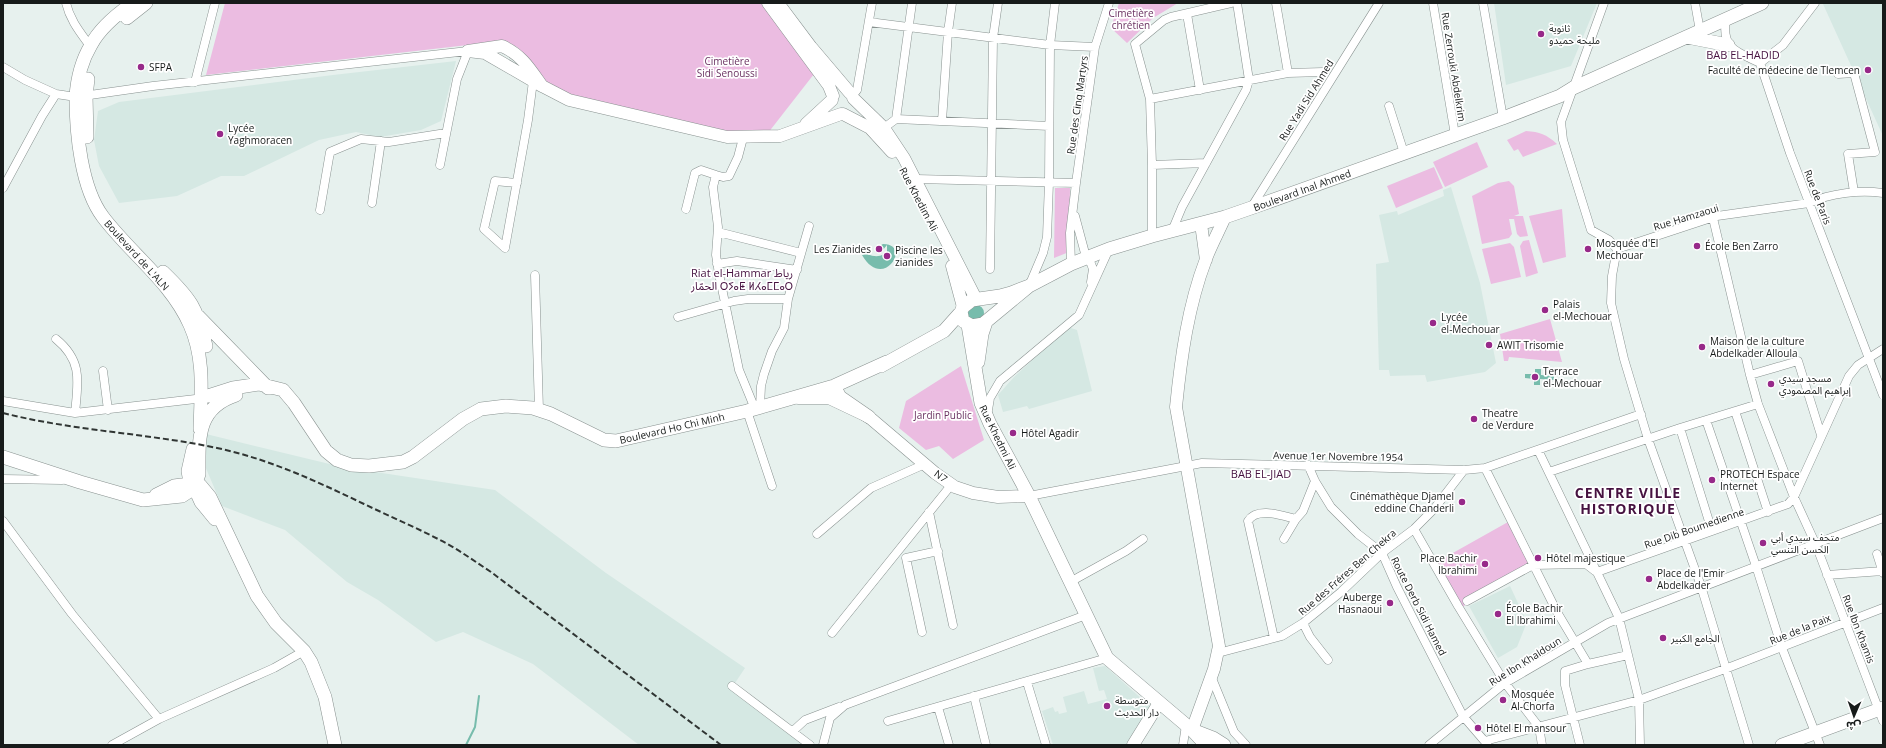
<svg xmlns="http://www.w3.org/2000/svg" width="1886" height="748" font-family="'Open Sans','Noto Sans Arabic','Noto Sans Tifinagh',sans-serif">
	<rect width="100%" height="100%" fill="#e7f1ee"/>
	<path fill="#d5e8e3" d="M1494,3H1597L1571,66L1506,85Z
		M1830,3H1883V136L1823,4Z
		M456,61L441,121L421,130L380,137L356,132L319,140L244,176H221L177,196L119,203L99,166L94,140L98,111L119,102L333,75Z
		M1451,187L1480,283L1496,363L1485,372L1427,382L1425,375L1390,376L1389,370H1379L1376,264L1389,262L1379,215L1397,211L1398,215L1444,196L1443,190Z
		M1068,327L1077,330L1092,391L1029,409L1027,406L1003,412L998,395L1014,377Z
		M206,434L342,467L495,490L606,573L745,668L733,686L810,745H639L533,664L463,632L436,642L378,600L347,582L285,530L222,506L205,466Z
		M1510,586L1527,622L1517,647L1498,658L1469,606Z
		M1105,666L1152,708L1128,745H1053L1042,711L1053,707L1055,712L1058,711L1059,714L1067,712L1063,697L1084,691L1088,704L1107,699L1104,690L1099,691L1093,668Z"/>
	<path fill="#ebbce1" d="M225,3H761L814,74L768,133H728L570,95L546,83L528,58L517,47L503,41L206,75Z
		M1119,3H1178L1153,18L1127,43L1111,28Z
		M1526,131C1540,132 1546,134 1557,144L1523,157L1518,149L1514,151L1507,140Z
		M1477,142L1488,167L1445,187L1433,162Z
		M1434,167L1443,188L1396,208L1387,186Z
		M1509,181L1514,186L1519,214L1514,216H1523L1528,236L1520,237L1517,234L1514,219H1509L1512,234L1509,238L1482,244L1472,196L1498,183Z
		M1055,188H1070L1069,252L1054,258Z
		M1562,209L1566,257L1543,263L1529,216Z
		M1529,240L1538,273L1526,277L1520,246L1523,241Z
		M1510,243L1514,247L1521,277L1491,284L1482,249Z
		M1550,319L1562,362L1509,357L1508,361H1504L1500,334Z
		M961,366L984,440L953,459L939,446L926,450L899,428L906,401Z
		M1508,522L1534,568L1460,608L1435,563Z"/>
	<path fill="#77bcac" d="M883,244C913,244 883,292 862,255L865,253C874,257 879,258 887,252V245L882,251H875L876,248Z
		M968 313a8 8 0 1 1 16 0a8 8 0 1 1-16 0Z
		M1535,369H1541V375L1554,376V380L1540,379V385H1534V379L1525,378V374H1535Z"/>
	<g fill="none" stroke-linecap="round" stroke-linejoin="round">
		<path stroke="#77bcac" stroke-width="2" d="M466,745L475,727L479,696"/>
		<defs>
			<path id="street" d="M66,3C70,20 80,32 90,46
				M1276,3L1288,73
				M1433,3L1455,135
				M1483,3L1503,118
				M1604,3L1561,122L1563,140L1591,230L1609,240L1617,249L1612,276L1611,303L1624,359L1648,439L1701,586L1749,745
				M1695,3L1700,31
				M1187,14L1200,90
				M1726,20C1721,49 1738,52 1760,63L1790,153L1883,395
				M869,22L1050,45L1095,47
				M1760,63L1783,45L1815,3
				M3,67L25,80L56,94L76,97L153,86L468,51L457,79L440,165
				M1838,74L1854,73L1875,152L1848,154L1854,192
				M195,82L215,3
				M852,96L857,90L872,3
				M1150,99L1288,73L1323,72
				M1389,106L1404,153
				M896,119L912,3
				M942,121L948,32L952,3
				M884,128L896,119L1049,126
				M743,138L738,157L729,176L723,177L716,175L713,187L718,227L716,255L719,274L739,370L755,409
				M1152,165L1206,163
				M916,179L1076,183
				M3,188L42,116L56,94
				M372,203L381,141
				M1251,208L1379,3
				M686,209L695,173L701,170L716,175
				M320,210L330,152L361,139L389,142L446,133
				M1075,216L1086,257
				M1713,218L1750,375L1758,404L1794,497L1816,545L1883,721
				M1172,231L1182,207L1246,90L1249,80L1237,3
				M718,232L801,253
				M1152,236V165L1150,99L1135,44L1164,20L1171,17L1231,3
				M505,248L528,120L533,81
				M505,248L484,229L495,181L517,183
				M1617,249L1717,216L1809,203C1831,193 1859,190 1883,193
				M1088,256L1093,269L1091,282
				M717,264L737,261L797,270
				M1071,264L1070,233L1076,183L1095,47L1109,3
				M990,269L993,38L998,3
				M535,275L539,410
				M1029,286L1043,253L1047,237L1049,182L1050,45L1055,3
				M678,317L734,301L748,299H788
				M56,339C83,361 78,382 75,413
				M103,371L108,410
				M1750,375L1798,361L1821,435
				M3,401L75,413L204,398
				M760,407L761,386L764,374L772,351L784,328L788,299L809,226
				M747,411L772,486
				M1735,411L1768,512
				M987,416L990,398L1000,381L1079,315L1109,249
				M1706,420L1756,566L1782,648L1820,745
				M1680,428L1712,531
				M1538,450L1619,618L1639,700L1640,745
				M1308,465L1315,481L1331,507L1358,534L1382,553L1397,587L1463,716L1487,744
				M1485,468L1557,612L1588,664
				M1549,472L1680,428L1758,404
				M3,479L62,480
				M1029,496L1202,463L1464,470L1485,468L1641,414
				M929,512L953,625
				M3,521L72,614L159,719
				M1414,529L1458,606L1505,683L1539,727L1542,745
				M817,534L871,488L925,464
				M1284,539L1296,519L1303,511L1315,481
				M1877,554L1883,573
				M1597,572L1788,504L1794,497L1849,376L1858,365L1883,349
				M1827,575L1883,571
				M1070,582L1126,551L1143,539
				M1467,601L1533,565L1586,564L1595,571
				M1303,623L1310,637L1328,660
				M922,632L906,558L938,551
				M832,633L952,484
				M1274,638L1248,521C1257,506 1283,516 1296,519
				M1218,653L1282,636L1303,623L1341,592L1382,553L1414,529L1434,509L1464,470
				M1211,676L1234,732L1246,745
				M1027,682L1046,745
				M732,686L810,745
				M974,696L986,745
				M938,707L949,745
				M888,721L1107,658
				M793,731L805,720L839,707
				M1485,741L1639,700L1725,669L1883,608
				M112,745L159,719L274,668L304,651
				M823,745L830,718L845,705L1086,615
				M1183,745L1186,725
				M1429,745L1505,683L1608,623L1883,518
				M1580,745L1565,685V671L1588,664L1628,655"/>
			<path id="secondary" d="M768,3L829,86L833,96
				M778,3L811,47L850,93
				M502,46C522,55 530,69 542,86L485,53L468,51Z
				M542,86L569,100L727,137L780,136L841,114
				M853,98L884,128L904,158L976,299
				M843,114L870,128L892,152
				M806,124L832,100
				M1201,224L1206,260
				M952,266L963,307
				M798,398H829L869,417L935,473L955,487L973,493L998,497L1029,496
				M1192,730L1214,669L1219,646L1176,407C1181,357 1188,306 1206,259C1211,245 1219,231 1225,217
				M1133,745L1159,703"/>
			<path id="primary" d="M133,3C117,14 100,28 91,45C82,60 77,80 76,97C76,133 81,188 103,217C131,254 171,282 190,325C205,358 201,393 200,429
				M127,18L146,3
				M1687,37L1728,45
				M87,137L86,96L88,79
				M163,272C191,299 197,308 206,346
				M1029,286L983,324L972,326L963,321L961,312L963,307L972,300L1000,296L1011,293L1029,286L1071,264L1109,249L1152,236L1225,217L1251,208L1503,118L1560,96L1573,88L1762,3
				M198,316L268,388
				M968,325L981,403L990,424L1029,496L1107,658L1192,730L1206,745
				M978,362L982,334L986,322
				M881,366L944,331L961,312
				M834,386L840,397L869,417
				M208,396L233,388L259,384L283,390L294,403L326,451L337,460L351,465L369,466L403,462L413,457L463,419L481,409L506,406L533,408L551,414L604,440L616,441L747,411L834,386L887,362
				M3,457L80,482L143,500L182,496L191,490
				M197,480L199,474C199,439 196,408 236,395
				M190,482L188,471L193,449
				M200,485L210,497L257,596L276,623L304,651L311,662L325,697L335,745
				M196,491L201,502L215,519
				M156,495L174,486L189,484
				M1195,731L1213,738L1224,745
				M1782,745L1883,708"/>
		</defs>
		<use href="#street" stroke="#899290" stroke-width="9"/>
		<use href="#secondary" stroke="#899290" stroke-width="13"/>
		<use href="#primary" stroke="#899290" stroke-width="14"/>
		<use href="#street" stroke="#fff" stroke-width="8"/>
		<use href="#secondary" stroke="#fff" stroke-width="12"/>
		<use href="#primary" stroke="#fff" stroke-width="13"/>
		<path stroke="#303533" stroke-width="2" stroke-dasharray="6 3" stroke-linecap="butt" d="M3,413C74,431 146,433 217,448C269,459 316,481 364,504C389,516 415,527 440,540C458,549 474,561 491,572L721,745"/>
	</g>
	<g fill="#972989" stroke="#fff" stroke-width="1.5">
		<circle cx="1541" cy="34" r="4"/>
		<circle cx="141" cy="67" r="4"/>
		<circle cx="1868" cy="70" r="4"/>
		<circle cx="220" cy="134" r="4"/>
		<circle cx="1697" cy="246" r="4"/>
		<circle cx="879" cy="249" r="4"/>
		<circle cx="1588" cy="249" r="4"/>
		<circle cx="887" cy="256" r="4"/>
		<circle cx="1545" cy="310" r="4"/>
		<circle cx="1433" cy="323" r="4"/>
		<circle cx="1489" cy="345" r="4"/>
		<circle cx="1702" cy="347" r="4"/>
		<circle cx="1535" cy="377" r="4"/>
		<circle cx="1771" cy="384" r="4"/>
		<circle cx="1474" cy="419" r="4"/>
		<circle cx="1013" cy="433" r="4"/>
		<circle cx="1712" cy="480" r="4"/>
		<circle cx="1462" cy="502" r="4"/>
		<circle cx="1763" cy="543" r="4"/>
		<circle cx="1538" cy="558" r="4"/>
		<circle cx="1485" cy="564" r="4"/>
		<circle cx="1649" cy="579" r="4"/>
		<circle cx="1390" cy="603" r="4"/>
		<circle cx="1498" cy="614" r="4"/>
		<circle cx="1663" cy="638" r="4"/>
		<circle cx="1503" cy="700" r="4"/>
		<circle cx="1107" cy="706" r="4"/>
		<circle cx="1478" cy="728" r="4"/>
	</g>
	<g text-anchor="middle" stroke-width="3.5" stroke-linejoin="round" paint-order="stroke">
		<g font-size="10" fill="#6b3362" stroke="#fff">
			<text x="1131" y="17">Cimetière<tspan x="1131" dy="12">chrétien</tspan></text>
			<text x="727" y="65">Cimetière<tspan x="727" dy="12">Sidi Senoussi</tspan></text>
			<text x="943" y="419">Jardin Public</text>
		</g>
		<g font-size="10" fill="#171b1a" stroke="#fff" text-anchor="start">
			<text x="1549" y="32">ثانوية<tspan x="1549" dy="12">مليحة حميدو</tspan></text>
			<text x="149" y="71">SFPA</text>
			<text x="1860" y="74" text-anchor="end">Faculté de médecine de Tlemcen</text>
			<text x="228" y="132">Lycée<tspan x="228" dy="12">Yaghmoracen</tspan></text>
			<text x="1596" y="247">Mosquée d'El<tspan x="1596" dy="12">Mechouar</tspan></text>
			<text x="1705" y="250">École Ben Zarro</text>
			<text x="871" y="253" text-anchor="end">Les Zianides</text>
			<text x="895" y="254">Piscine les<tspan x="895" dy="12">zianides</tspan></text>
			<text x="1553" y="308">Palais<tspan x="1553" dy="12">el-Mechouar</tspan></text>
			<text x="1441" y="321">Lycée<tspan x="1441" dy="12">el-Mechouar</tspan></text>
			<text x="1710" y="345">Maison de la culture<tspan x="1710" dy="12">Abdelkader Alloula</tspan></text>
			<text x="1497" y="349">AWIT Trisomie</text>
			<text x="1543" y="375">Terrace<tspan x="1543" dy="12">el-Mechouar</tspan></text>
			<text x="1779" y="382">مسجد سيدي<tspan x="1779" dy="12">إبراهيم المصمودي</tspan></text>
			<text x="1482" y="417">Theatre<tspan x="1482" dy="12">de Verdure</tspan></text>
			<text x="1021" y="437">Hôtel Agadir</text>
			<text x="1720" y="478">PROTECH Espace<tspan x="1720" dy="12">Internet</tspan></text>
			<text x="1454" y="500" text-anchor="end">Cinémathèque Djamel<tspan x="1454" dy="12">eddine Chanderli</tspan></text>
			<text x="1771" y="541">متحف سيدي أبي<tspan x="1771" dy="12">الحسن التنسي</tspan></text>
			<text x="1477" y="562" text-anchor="end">Place Bachir<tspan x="1477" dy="12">Ibrahimi</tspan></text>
			<text x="1546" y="562">Hôtel majestique</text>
			<text x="1657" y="577">Place de l'Emir<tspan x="1657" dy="12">Abdelkader</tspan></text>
			<text x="1382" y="601" text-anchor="end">Auberge<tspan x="1382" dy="12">Hasnaoui</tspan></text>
			<text x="1506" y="612">École Bachir<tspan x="1506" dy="12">El Ibrahimi</tspan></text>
			<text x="1671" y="642">الجامع الكبير</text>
			<text x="1511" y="698">Mosquée<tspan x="1511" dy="12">Al-Chorfa</tspan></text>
			<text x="1115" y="704">متوسطة<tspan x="1115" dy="12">دار الحديث</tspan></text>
			<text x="1486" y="732">Hôtel El mansour</text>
		</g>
		<g font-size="10" fill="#171b1a" stroke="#fff">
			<text transform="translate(1454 67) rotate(81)" y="4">Rue Zerrouki Abdelkrim</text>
			<text transform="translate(1306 100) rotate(-58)" y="4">Rue Yadi Sid Ahmed</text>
			<text transform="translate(1077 105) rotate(-82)" y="4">Rue des Cinq Martyrs</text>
			<text transform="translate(1302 190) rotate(-20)" y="4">Boulevard Inal Ahmed</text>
			<text transform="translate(1818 197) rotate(69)" y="4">Rue de Paris</text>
			<text transform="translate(919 199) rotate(62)" y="4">Rue Khedim Ali</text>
			<text transform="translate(1686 217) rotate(-17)" y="4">Rue Hamzaoui</text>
			<text transform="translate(137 255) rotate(48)" y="4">Boulevard de L'ALN</text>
			<text transform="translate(672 428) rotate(-13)" y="4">Boulevard Ho Chi Minh</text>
			<text transform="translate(998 437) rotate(64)" y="4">Rue Khedmi Ali</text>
			<text transform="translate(1338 456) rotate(1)" y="4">Avenue 1er Novembre 1954</text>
			<text transform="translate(941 476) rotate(36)" y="4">N7</text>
			<text transform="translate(1694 528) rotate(-19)" y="4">Rue Dib Boumedienne</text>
			<text transform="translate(1347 572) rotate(-41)" y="4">Rue des Fréres Ben Chekra</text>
			<text transform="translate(1419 606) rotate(63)" y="4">Route Derb Sidi Hamed</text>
			<text transform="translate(1800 629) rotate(-22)" y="4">Rue de la Paix</text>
			<text transform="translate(1859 629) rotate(69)" y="4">Rue Ibn Khamis</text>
			<text transform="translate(1525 661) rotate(-32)" y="4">Rue Ibn Khaldoun</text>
		</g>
		<g font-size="11" fill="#461240" stroke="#fff">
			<text x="1743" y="59">BAB EL-HADID</text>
			<text x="742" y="277">Riat el-Hammar رياط<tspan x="742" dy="13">الحمّار ⵔⵢⴰⵟ ⵍⵃⴰⵎⵎⴰⵔ</tspan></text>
			<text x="1261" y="478">BAB EL-JIAD</text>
		</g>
		<g font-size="14" font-weight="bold" letter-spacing="1" fill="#461240" stroke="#fff">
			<text x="1628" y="498">CENTRE VILLE<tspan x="1628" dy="16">HISTORIQUE</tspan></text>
		</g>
	</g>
	<rect width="1886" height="748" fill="none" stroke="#171b1a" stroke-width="8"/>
	<g transform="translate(1854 716) rotate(182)" stroke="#ffffff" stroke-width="3" paint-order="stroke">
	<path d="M0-3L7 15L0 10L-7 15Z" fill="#171b1a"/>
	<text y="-6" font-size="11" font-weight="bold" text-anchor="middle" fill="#171b1a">ش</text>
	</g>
</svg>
